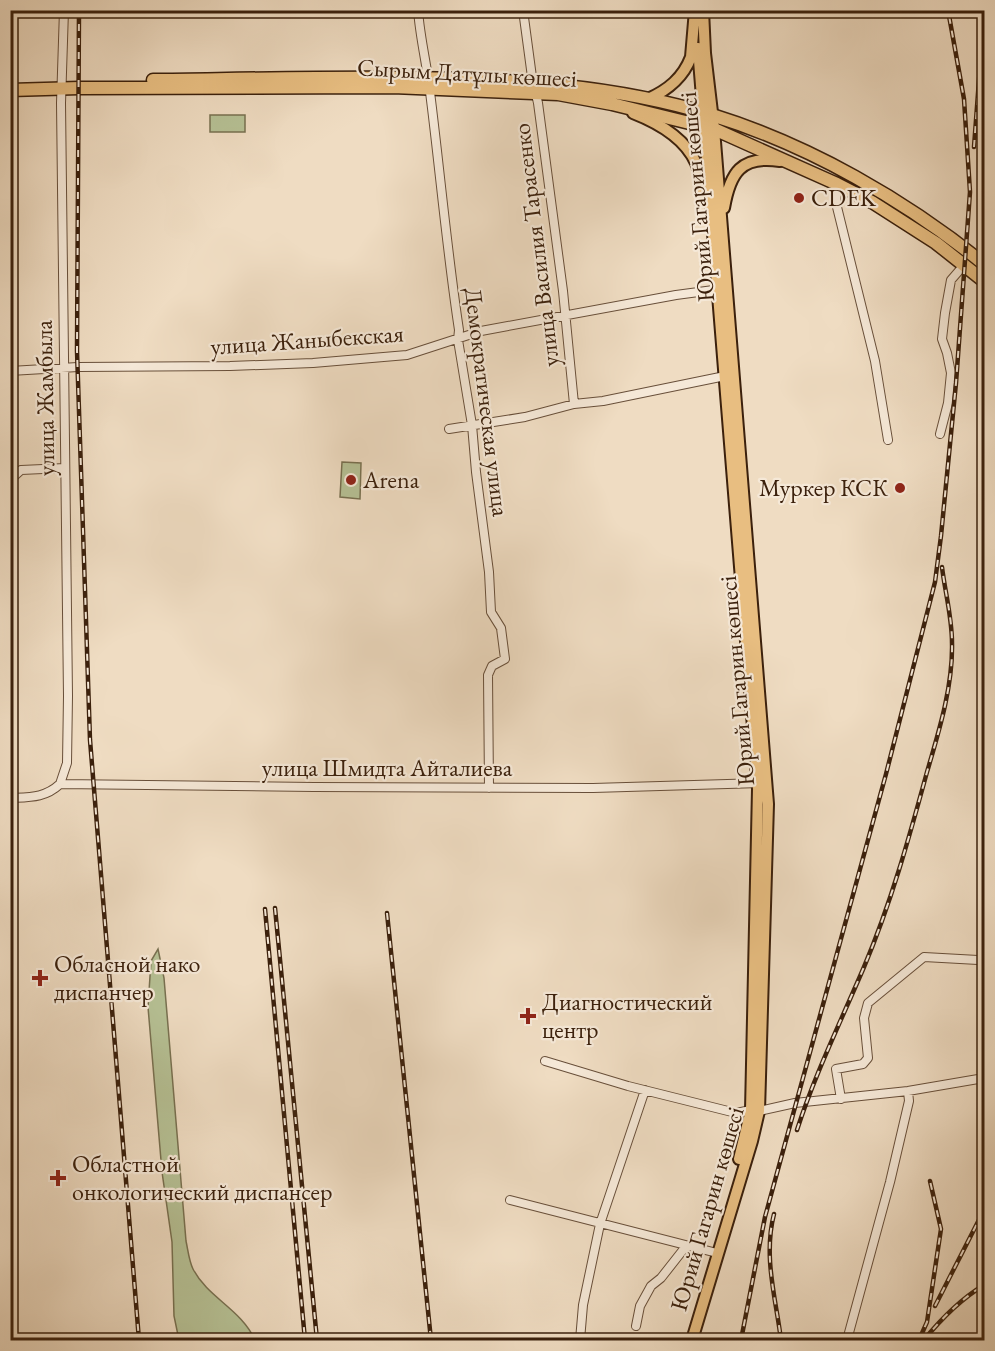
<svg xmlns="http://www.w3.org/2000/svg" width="995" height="1351" font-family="'EB Garamond',serif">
	<rect width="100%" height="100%" fill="#efdcc2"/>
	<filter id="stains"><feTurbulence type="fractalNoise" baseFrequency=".00333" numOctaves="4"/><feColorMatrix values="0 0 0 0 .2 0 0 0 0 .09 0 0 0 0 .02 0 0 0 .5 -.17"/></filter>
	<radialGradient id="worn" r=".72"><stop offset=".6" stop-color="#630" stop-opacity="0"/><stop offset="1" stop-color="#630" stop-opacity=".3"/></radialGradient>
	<path fill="#b6c195" stroke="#787050" stroke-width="1.5" d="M210,115H245V132H210Z
		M342,462L361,463L360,499L340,497Z
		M158,949L164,978L186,1241C188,1250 189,1261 193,1269C208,1298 241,1309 255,1340H179L174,1316L172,1242L162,1172L148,1007L151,961Z"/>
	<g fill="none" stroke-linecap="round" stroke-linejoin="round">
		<defs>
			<path id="minor" d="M418,10C420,38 427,65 430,92C440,171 447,251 459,330L458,340L472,425L476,472L489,572L491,612L501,628L505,659L492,666L488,675L489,788
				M523,10L532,77L538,103L563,291L574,404
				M837,184L836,203L875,361L888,440
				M10,371L78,367L230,366L313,363L407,355L481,331L676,295L721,289
				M449,429L525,417L574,404L603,401L725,376
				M940,434L948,403L951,373L947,353L942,339L945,313L951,280L964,265
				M10,480L21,470L65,468
				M60,784L67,763L68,696L61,103L64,10
				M10,798C30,797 45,798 60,784L314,787L593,788L761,783
				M545,1061L628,1086L736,1113L751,1110L759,1111L795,1103L908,1091L984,1078
				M841,1099L836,1069L863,1064L868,1058L864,1018L868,1003L924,957L978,960L984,963
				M510,1200L713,1252
				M636,1326L640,1306L651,1286L661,1278L683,1250L689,1246
				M82,1340L106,1338L108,1340
				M580,1340L583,1305L600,1224L645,1090
				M847,1340L890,1182L909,1101L908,1091"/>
			<path id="major" d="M698,48L758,789L751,1110L739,1159
				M648,99C668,90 683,78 691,57L695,10
				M633,113C656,122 685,138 696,163C700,173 701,185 703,196
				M724,208C730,173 741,155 780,161
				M692,1340L752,1141L759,1111L768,804L714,129L705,53L703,10"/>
			<path id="highway" d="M153,80C239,79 325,77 411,78C512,79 615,85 712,115C809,145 905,200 984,264
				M10,90L79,88L393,87L558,94L612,104L714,129L837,184L872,202L936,243L984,281"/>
		</defs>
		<use href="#minor" stroke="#684f3a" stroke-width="10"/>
		<use href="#major" stroke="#3b200c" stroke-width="14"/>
		<use href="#highway" stroke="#3b200c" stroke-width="15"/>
		<use href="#minor" stroke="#f5e8d7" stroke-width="8"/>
		<use href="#major" stroke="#e8be81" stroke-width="10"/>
		<use href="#highway" stroke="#e8be81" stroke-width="12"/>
		<defs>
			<path id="rail" d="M79,10L77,351L90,740L139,1340
				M974,147L984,13
				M275,908L317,1340
				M265,909L305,1340
				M387,913L431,1340
				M797,1130C815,1074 841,1021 864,967C891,903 909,838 927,772C939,731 953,686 952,643C952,617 945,592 942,567
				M774,1214C763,1257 776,1299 781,1340
				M935,1306L984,1210
				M741,1340L765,1217L886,774L935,582L941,536L956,383L970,192L964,99L948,10
				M919,1340L927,1322L941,1229L930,1181
				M924,1340C941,1319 961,1299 984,1285"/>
		</defs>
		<use href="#rail" stroke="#3b200c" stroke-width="4.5"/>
		<use href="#rail" stroke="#f5e8d7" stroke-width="2" stroke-dasharray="7" stroke-linecap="butt"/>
	</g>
	<g fill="#8f2418" stroke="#f5e8d7" stroke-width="2">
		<circle cx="799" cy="198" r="6"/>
		<circle cx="351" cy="480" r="6"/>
		<circle cx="900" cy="488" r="6"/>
		<path d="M37 969h6v6h6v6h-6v6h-6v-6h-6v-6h6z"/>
		<path d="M525 1007h6v6h6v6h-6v6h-6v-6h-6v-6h6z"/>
		<path d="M55 1169h6v6h6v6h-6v6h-6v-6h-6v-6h6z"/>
	</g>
	<g text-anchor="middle" stroke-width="4.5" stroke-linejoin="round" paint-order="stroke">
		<g font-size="24" fill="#3b200c" stroke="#f5e8d7">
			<text transform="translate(467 73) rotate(3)" y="8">Сырым Датұлы көшесі</text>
			<text transform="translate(697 197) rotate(-95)" y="8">Юрий Гагарин көшесі</text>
			<text transform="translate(536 245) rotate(-97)" y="8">улица Василия Тарасенко</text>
			<text transform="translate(307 340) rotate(-4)" y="8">улица Жаныбекская</text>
			<text transform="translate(45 398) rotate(-91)" y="8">улица Жамбыла</text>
			<text transform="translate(487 402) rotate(83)" y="8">Демократическая улица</text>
			<text transform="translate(737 681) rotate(-95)" y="8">Юрий Гагарин көшесі</text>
			<text x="387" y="776">улица Шмидта Айталиева</text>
			<text transform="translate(707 1209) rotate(-74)" y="8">Юрий Гагарин көшесі</text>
		</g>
		<g font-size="24" fill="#3b200c" stroke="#f5e8d7" text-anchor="start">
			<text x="811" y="206">CDEK</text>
			<text x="363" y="488">Arena</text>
			<text x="888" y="496" text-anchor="end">Муркер КСК</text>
			<text x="54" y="972">Обласной нако<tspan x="54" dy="28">диспанчер</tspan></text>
			<text x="542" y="1010">Диагностический<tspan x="542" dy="28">центр</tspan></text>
			<text x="72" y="1172">Областной<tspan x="72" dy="28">онкологический диспансер</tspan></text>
		</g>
	</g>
	<rect width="995" height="1351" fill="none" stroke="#efdcc2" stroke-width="36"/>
	<rect x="12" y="12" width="971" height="1327" fill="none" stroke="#3b200c" stroke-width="3"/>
	<rect x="18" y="18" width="959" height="1315" fill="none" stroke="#3b200c" stroke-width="1.5"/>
	<rect width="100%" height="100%" filter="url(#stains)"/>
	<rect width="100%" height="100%" fill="url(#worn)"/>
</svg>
